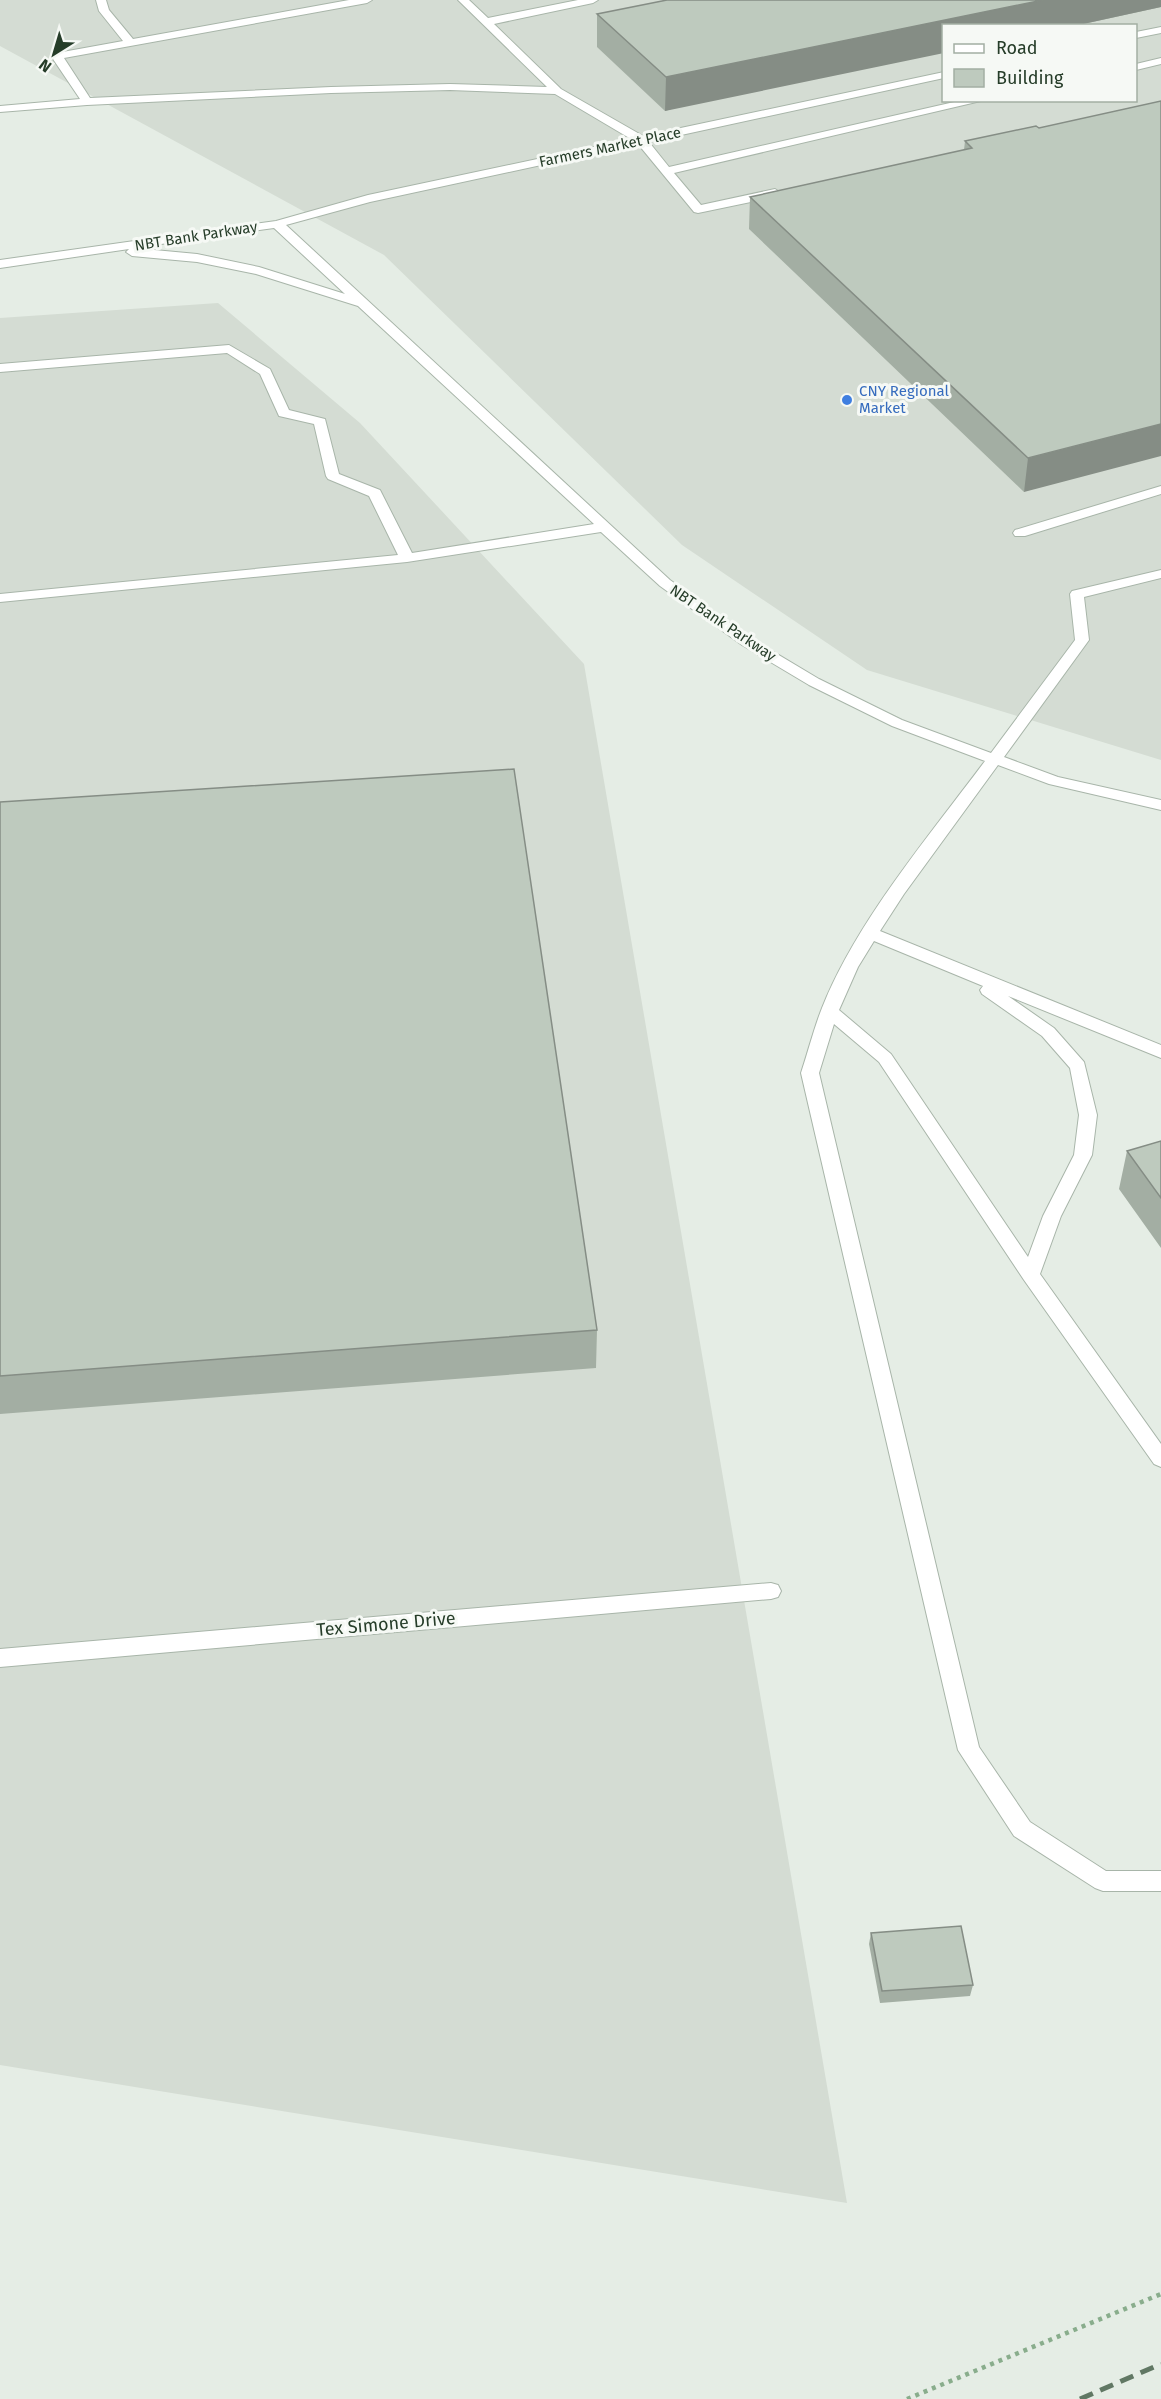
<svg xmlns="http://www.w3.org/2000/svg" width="1161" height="2399" font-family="'Fira Sans',sans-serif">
	<rect width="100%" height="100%" fill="#e5ede5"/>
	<path fill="#d4dcd3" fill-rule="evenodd" d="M0,0H1161V760L867,670L682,545L384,255L0,46ZM944,26H1136V100H944Z
		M218,303L360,423L584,664L847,2203L0,2065V318Z"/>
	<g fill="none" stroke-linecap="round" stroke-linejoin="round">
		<defs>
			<path id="minor" d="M96,0H106L109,10L133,39L349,0H372L367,3L64,58L90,98L331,87L450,84L547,87L458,0H469L488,18L578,0H598L593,3L494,24L561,89L643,136L944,72V78L649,142L669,167L963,100H985L674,173L701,205L775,189L781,193L775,197L698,213L694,212L638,144L370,202L286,225L670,580L752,639L819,679L902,720L991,753L1075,640L1070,594L1072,591L1161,570V578L1084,597L1089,640L1004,757L1058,777L1161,800V810L1049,784L998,765L904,894L880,931L1161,1045V1058L1008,996L1054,1028L1084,1062L1097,1115L1092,1155L1061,1216L1040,1274L1161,1444V1467L1154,1464L1024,1280L879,1062L834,1024L819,1073L979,1747L1030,1822L1106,1871H1161V1891H1103L1095,1888L1014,1836L958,1750L801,1073C808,1052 814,1028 822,1008C856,922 929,836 985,761L892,726L809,685L742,645L660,586L601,532L407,562L0,602V594L398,555L369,496L328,479L326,476L314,424L279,416L260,374L227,353L0,372V364L229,345L270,369L289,410L325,419L339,474L380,490L412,553L594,524L358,306L256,274L197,262L132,256L126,252L129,249L0,268V260L276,221L368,195L631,139L555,94L450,90L331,93L87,105L0,112V106L80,99L51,56L57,53L123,41L99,11ZM274,228L345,294L259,267L197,254L133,248ZM874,941L983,986L980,990L982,994L1042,1036L1070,1068L1079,1115L1074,1155L1043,1216L1028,1257L891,1054L839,1010L858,967Z
				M1161,27V33L1136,38V32Z
				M1161,58V64L1136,70V64Z
				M1161,486V494L1025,536H1015L1013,533L1015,530Z
				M771,1583L778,1585L781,1591L778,1597L771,1599L0,1667V1649Z"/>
		</defs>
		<use href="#minor" stroke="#a8b5a9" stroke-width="2"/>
		<path stroke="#89ad8c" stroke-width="4.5" stroke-dasharray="4 5" stroke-linecap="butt" d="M907,2399L1161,2294"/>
		<use href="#minor" fill="#fff" fill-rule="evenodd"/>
		<path stroke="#617864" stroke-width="5" stroke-dasharray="14 8" stroke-linecap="butt" d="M1080,2399L1161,2364"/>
	</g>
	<path fill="#a3aea3" d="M1161,0V7L1074,26H944L665,111L597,47V14Z
		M1161,101L1024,492L749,229L750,197L964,150L965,141L1039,128Z
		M0,802L597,1330L596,1368L0,1414Z
		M1161,1141V1248L1119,1189L1127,1151Z
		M871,1933L973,1985L970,1996L880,2003L869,1944Z"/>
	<path fill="#858d85" d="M1043,0H1161V7L1074,26H944V53L665,111L666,77Z
		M1161,424V456L1024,492L1028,458Z"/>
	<path fill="#becabe" stroke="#858d85" stroke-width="1.5" d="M667,0H1043L666,77L597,14Z
		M1161,101V424L1028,458L750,197L972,148L965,141L1036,126L1039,128Z
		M514,769L597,1330L0,1376V802Z
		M1161,1141V1198L1127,1151Z
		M961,1926L973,1985L882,1991L871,1933Z"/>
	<circle fill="#3f7fe0" stroke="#f6f9f5" stroke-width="2" cx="847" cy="400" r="6"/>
	<g text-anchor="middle" stroke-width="6" stroke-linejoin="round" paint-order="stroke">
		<g font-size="15" fill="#263d29" stroke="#f6f9f5">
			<text transform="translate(610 147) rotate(-12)" y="5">Farmers Market Place</text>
			<text transform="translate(196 236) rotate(-9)" y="5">NBT Bank Parkway</text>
			<text transform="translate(723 623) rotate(34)" y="5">NBT Bank Parkway</text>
		</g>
		<g font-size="15" fill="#366cbe" stroke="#f6f9f5" text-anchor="start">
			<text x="859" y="396">CNY Regional<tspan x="859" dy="17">Market</tspan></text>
		</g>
		<g font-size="18" fill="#263d29" stroke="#f6f9f5">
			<text transform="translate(386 1624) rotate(-5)" y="6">Tex Simone Drive</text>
		</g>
	</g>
	<rect x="942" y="24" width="195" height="78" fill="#f6f9f5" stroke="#a3aea3" stroke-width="1.5"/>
	<rect x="954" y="44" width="30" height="9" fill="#ffffff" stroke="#a3aea3" stroke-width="1.5"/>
	<text x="996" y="54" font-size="18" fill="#263d29">Road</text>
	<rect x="954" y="69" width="30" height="18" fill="#becabe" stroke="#a3aea3" stroke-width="1.5"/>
	<text x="996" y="84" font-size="18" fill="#263d29">Building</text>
	<g transform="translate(54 54) rotate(217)" stroke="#f6f9f5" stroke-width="4.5" paint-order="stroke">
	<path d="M0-4.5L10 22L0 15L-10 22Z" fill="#263d29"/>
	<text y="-9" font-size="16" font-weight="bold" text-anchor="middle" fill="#263d29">N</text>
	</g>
</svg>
